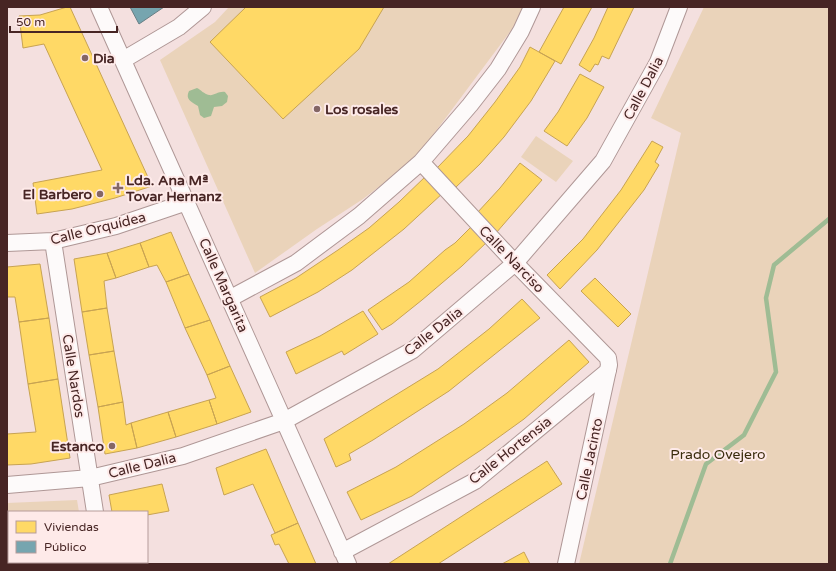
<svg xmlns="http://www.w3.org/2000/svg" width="836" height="571" font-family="'Varela Round',sans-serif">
	<rect width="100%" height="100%" fill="#f4e0df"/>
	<path fill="#ead3ba" d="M229,7H524L512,29L415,159L363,199L317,229L255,273L160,60L215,22Z
		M704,7H829V564H579L681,133L651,118Z
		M536,136L573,161L556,182L521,157Z
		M77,500L79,512H9V562H87V564H7V503Z"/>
	<path fill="#9fbc94" d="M197,88C201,90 204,94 209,95C214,96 218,91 225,92L228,96L227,102L222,106L214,107L211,116L204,118L200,115L198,106C191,102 185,99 189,91Z"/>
	<path fill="#ffd966" stroke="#c8a352" d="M67,7H70L152,186L115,198L72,209L37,214L33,183L102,170L44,44L23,48L19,16L40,15Z
		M246,7H384L359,49L283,119L210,42Z
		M564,7H592L561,64L539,52Z
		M608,7H634L609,59L602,56L598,65L595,64L590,72L579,65L594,38Z
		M530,47L555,61L531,101L504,137L480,164L455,188L437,168L468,136L495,102L520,67Z
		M580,74L604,87L587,118L567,146L544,131L558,112Z
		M652,141L663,147L655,162L659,165L644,190L597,250L560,289L547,275L583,239L621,190Z
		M520,163L542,180L496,233L477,213L500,188Z
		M427,175L444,192L404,229L352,270L318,292L270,317L260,297L296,278L338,250L369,228L399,202Z
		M474,224L488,241L462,266L422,300L392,324L382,330L368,310L409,282L445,250L455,243Z
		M171,232L189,274L166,282L157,265L149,267L140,243Z
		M140,243L149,267L116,278L107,253Z
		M107,253L116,278L104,281L107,308L82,312L74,259Z
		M40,264L49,318L19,322L15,297H7V267Z
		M189,274L210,320L185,328L166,282Z
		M595,278L631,314L618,327L581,291Z
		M522,299L540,318L449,391L373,440L349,454L351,460L336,467L324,439L438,369L489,329Z
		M107,308L114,351L89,355L82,312Z
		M363,311L378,334L344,355L342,351L296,374L286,352L320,336Z
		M49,318L58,379L28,384L19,322Z
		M210,320L230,366L207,375L185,328Z
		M569,340L589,362L524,419L481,450L412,496L361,520L347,492L396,467L464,424L507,393Z
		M114,351L123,402L98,407L89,355Z
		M230,366L251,412L217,424L209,400L216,398L207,375Z
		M58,379L70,458L31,464L7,465V434L36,432L28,384Z
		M209,400L217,424L176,437L168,412Z
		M123,402L126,425L131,423L137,448L105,454L98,407Z
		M168,412L176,437L137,448L131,423Z
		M266,449L298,523L275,533L253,484L224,495L216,468Z
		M547,461L562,484L438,564H388Z
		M162,484L169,511L147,515V512H112L109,495Z
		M298,523L316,564H289L279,544L275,545L271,535Z
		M524,552L530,564H502Z
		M120,562H146V564H120Z"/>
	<path fill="#76a5af" stroke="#687f85" d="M130,7H164L139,24Z"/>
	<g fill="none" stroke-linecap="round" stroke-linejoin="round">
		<path stroke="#9fbc94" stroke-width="4.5" d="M670,564L706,464L744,435L776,372L766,298L774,265L829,219"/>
		<defs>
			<path id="minor" d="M99,7L348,564
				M123,60L179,27L203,7
				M421,162L515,263L608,358L609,365L566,564
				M53,241L95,512
				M7,243L53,241L116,226L187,202
				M229,299L296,263L359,216L421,162L470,105L498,69L521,31L532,7
				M7,485L90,478L183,456L284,421L413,350L515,263L603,161L658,62L679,7
				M342,552L475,481L608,371
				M103,562V564"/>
		</defs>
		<use href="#minor" stroke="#af9796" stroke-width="18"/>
		<use href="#minor" stroke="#fdfafa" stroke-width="16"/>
	</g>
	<g fill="#846665" stroke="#feeae9" stroke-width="1.5">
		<circle cx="85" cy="58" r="4"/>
		<circle cx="317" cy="109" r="4"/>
		<path d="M116 182h4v4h4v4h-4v4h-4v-4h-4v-4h4z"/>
		<circle cx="100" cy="194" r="4"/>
		<circle cx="112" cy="446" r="4"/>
	</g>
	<g text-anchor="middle" stroke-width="4" stroke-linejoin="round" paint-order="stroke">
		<g font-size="14" font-weight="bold" fill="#472524" stroke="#feeae9" text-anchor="start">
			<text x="93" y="63">Dia</text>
			<text x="325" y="114">Los rosales</text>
			<text x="126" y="185">Lda. Ana Mª<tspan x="126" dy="16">Tovar Hernanz</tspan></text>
			<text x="92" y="199" text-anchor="end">El Barbero</text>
			<text x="104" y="451" text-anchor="end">Estanco</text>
		</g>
		<g font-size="14" fill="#472524" stroke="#feeae9">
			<text transform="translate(643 88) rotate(-62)" y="5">Calle Dalia</text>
			<text transform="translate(98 228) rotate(-14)" y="5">Calle Orquídea</text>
			<text transform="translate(512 259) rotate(46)" y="5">Calle Narciso</text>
			<text transform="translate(224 285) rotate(66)" y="5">Calle Margarita</text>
			<text transform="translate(433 331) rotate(-38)" y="5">Calle Dalia</text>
			<text transform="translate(74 376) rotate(81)" y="5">Calle Nardos</text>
			<text transform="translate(510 450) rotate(-38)" y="5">Calle Hortensia</text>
			<text transform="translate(589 459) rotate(-78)" y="5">Calle Jacinto</text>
			<text transform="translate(142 465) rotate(-14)" y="5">Calle Dalia</text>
		</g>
		<g font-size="14" fill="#3b2c0d" stroke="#feeae9">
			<text x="718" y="459">Prado Ovejero</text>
		</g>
	</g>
	<rect width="836" height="571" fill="none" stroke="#472524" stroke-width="16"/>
	<rect x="8" y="511" width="140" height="52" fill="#feeae9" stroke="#b59b9a"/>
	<rect x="16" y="521" width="20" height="12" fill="#ffd966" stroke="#b59b9a"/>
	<text x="44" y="531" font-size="12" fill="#472524">Viviendas</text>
	<rect x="16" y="541" width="20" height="12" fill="#76a5af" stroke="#b59b9a"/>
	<text x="44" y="551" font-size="12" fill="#472524">Público</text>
	<path d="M10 26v6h107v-6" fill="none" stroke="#472524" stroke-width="2"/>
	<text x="16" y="26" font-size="12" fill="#472524" stroke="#feeae9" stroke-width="3" paint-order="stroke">50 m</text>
</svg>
